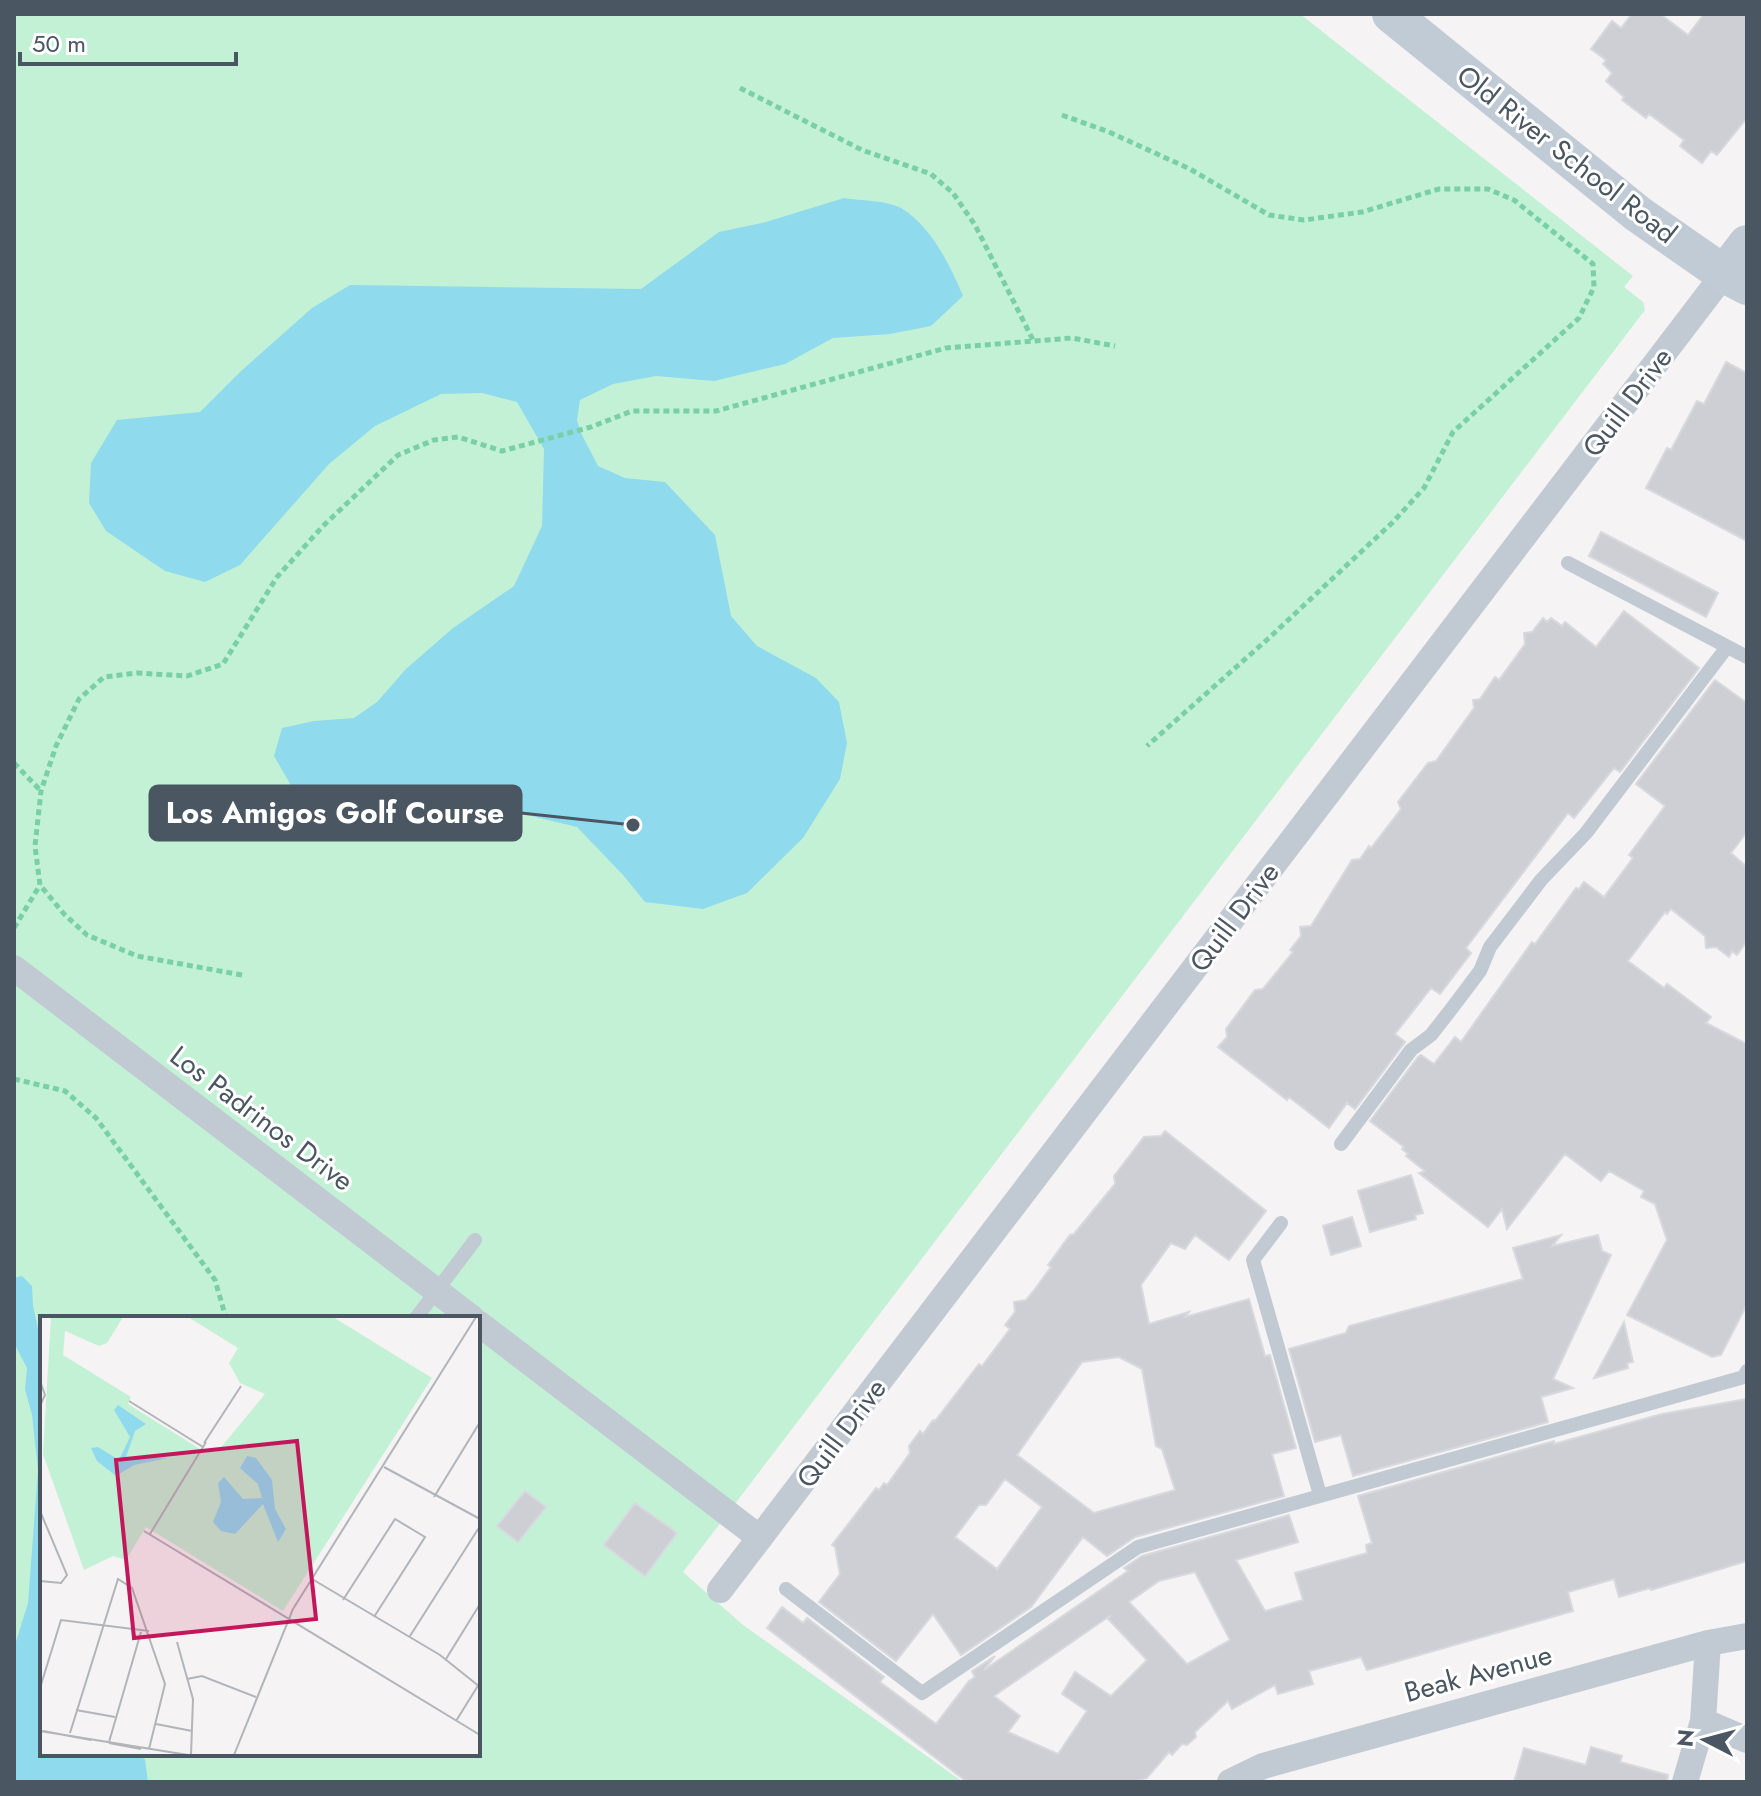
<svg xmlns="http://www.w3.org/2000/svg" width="1761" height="1796" font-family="Jost,sans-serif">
	<rect width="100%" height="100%" fill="#f5f3f3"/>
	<path fill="#c3f1d5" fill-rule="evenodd" d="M14,14H1300L1633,276L1624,287L1643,302L1645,310L683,1572L743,1625L963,1782H14ZM42,1318H478V1754H42Z"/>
	<path fill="#90daee" d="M844,198C861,201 886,200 901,208C931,226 950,265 963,296L931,326L890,334L833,338L785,364L714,381L656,376L613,384L580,400L577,420L582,435L598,466L625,478L665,482L715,535L731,616L757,646L816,678L839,702L847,743L840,779L803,838L747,893L703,909L645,902L623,875L577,827L511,811L386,823L330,821L296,794L274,756L282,728L314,721L354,718L377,702L406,669L453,628L514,586L542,526L544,449L517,402L482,393L441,394L375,426L329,464L240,565L205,582L165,571L106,531L89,503L91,463L117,420L200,412L240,372L312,308L350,285L641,289L719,232L766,222Z
		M22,1276L32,1286L33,1306L42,1347V1754H132L145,1759L148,1782H14V1648L28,1603L38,1470L32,1415L25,1389L27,1368L14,1343V1278Z"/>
	<path fill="#cdcfd5" stroke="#d7d9de" stroke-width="2" fill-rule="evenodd" d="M1632,14H1660L1688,35L1704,14H1747V118L1717,155L1711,151L1702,163L1680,146L1684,140L1649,114L1646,118L1622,100L1624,97L1606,81L1612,73L1603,64L1606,60L1591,49L1612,21L1621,28Z
		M1726,362L1747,373V541L1646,488L1667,448L1671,450L1697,401L1704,404Z
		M1601,532L1718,593L1706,617L1589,556Z
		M1624,611L1699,668L1620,772L1614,768L1574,818L1568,813L1466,948L1471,953L1440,994L1431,988L1395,1034L1405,1042L1355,1109L1347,1103L1329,1128L1289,1097L1287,1100L1218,1047L1227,1037L1226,1029L1255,990L1263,989L1293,952L1290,950L1301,936L1300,927L1311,926L1352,860L1360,859L1369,846L1371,848L1401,809L1398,802L1428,763L1436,761L1474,708L1473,700L1480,699L1495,677L1499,680L1525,644L1524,633L1532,632L1543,618L1547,622L1551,618L1562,626L1565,622L1596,647Z
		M1715,680L1747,703V832L1731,853L1747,867V941L1737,955L1732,951L1729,957L1716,947L1706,948L1705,936L1671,909L1667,914L1665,912L1628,961L1664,988L1667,984L1711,1017L1706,1023L1747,1044V1304L1721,1355L1712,1357L1627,1315L1667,1240L1655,1204L1641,1197L1644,1191L1609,1171L1601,1181L1565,1154L1507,1229L1502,1209L1488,1227L1419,1173L1425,1171L1406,1156L1408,1154L1402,1149L1404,1147L1370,1121L1418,1057L1421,1055L1434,1064L1455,1037L1461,1042L1532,942L1535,944L1576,888L1579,889L1584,882L1604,897L1633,858L1629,855L1665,806L1636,784Z
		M1165,1131L1266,1211L1229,1260L1195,1235L1185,1249L1171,1243L1141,1285L1149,1324L1189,1312L1185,1317L1249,1299L1265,1356L1270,1355L1296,1448L1272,1454L1284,1496L1135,1537L1107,1556L1083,1537L1031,1607L961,1655L933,1614L896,1661L819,1602L840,1574L835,1547L832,1545L876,1488L879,1490L884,1483L887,1485L910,1453L909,1446L920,1431L923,1434L933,1420L935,1421L979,1364L982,1366L1010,1329L1005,1325L1015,1312L1014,1302L1026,1300L1035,1289L1051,1267L1048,1265L1070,1235L1074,1234L1115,1184L1114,1176L1144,1137L1161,1136ZM1119,1357L1142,1369L1156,1446L1162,1449L1175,1490L1094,1513L1017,1455L1082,1362ZM1005,1479L1042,1507L997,1569L955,1537L979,1505H986Z
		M1411,1175L1423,1213L1415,1215L1416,1219L1370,1232L1358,1191Z
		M1352,1217L1361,1246L1331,1255L1323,1226Z
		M1561,1235L1552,1246L1598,1235L1602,1251L1611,1255L1553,1379L1573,1388L1541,1397L1548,1422L1353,1476L1341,1435L1315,1442L1289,1349L1346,1333L1349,1326L1523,1279L1513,1248Z
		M1624,1322L1633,1362L1627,1363L1628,1368L1594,1378Z
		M1747,1399V1561L1651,1590L1650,1588L1619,1597L1614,1579L1568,1592L1573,1611L1367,1670L1361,1657L1309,1671L1313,1684L1278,1694L1275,1685L1232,1709L1228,1701L1195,1732L1196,1737L1187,1745L1182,1744L1172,1755L1169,1752L1147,1778L1134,1782H967L767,1628L782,1607L803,1623L807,1618L884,1677L880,1682L936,1724L969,1681L975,1677L972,1671L995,1656L984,1670L1128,1571L1124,1568L1142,1556L1289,1515L1298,1542L1236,1560L1265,1611L1303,1600L1295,1573L1367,1553L1366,1545L1372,1543L1358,1496L1554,1441V1444L1662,1414ZM1195,1572L1230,1640L1187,1664L1129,1602L1159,1581ZM1111,1615L1108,1619L1147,1660L1111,1696L1075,1672L1062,1694L1087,1711L1058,1754L1008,1732L1020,1716L994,1696Z
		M525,1491L546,1507L518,1542L497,1526Z
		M635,1503L677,1533L645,1576L604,1545Z
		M1591,1747L1622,1756L1620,1762L1668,1775L1667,1782H1514L1524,1748L1586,1765Z"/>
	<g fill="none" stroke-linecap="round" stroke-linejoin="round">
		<path stroke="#7ad0a6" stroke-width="5" stroke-dasharray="6 4" stroke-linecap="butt" d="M740,88L862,150L931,174L953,193L975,225L1033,340
			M1062,115L1109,132L1190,169L1269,215L1304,220L1362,212L1439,189H1488L1514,200L1593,264L1594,287L1579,318L1453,432L1424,488L1393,522L1270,637L1147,746
			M14,763L41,791
			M14,928L40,885
			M242,975L137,956L87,935L64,914L40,885L35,846L41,791L56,746L79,699L104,677L137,673L187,676L223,664L277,577L323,526L398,455L434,440L458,437L502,451L591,427L632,411H716L946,348L1072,338L1115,346
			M14,1079L65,1091L96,1118L215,1280L226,1318"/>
		<path stroke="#c1cad2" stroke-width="14" d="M1568,563L1747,657
			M1341,1144L1411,1050L1431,1035L1449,1012L1480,971L1490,947L1541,880L1586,833L1727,647
			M1281,1223L1253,1260L1320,1495
			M416,1318L475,1240
			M786,1589L922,1693L1138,1547L1744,1377L1747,1371"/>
		<path stroke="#c1cad2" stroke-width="26" d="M14,968L472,1318
			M478,1323L760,1538
			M720,1590L1724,274
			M1703,1721L1747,1740
			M1230,1782L1263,1766L1708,1643L1747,1636
			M1685,1782L1703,1721L1708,1643"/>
		<path stroke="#c1cbd6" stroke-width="38" d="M1391,14L1638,214L1724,274L1747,286
			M1724,274L1747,244"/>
	</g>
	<g text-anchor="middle" stroke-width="6" stroke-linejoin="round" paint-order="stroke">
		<g font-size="28" fill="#4a5661" stroke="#fff">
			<text transform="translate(1567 154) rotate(38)" y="10">Old River School Road</text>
			<text transform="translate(1627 402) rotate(-53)" y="10">Quill Drive</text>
			<text transform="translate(1234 917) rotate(-53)" y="10">Quill Drive</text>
			<text transform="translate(262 1118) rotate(37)" y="10">Los Padrinos Drive</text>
			<text transform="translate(841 1433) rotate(-53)" y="10">Quill Drive</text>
			<text transform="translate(1478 1673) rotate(-15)" y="10">Beak Avenue</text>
		</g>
	</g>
	<g transform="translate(40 1316)">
		<rect width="440" height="440" fill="#f5f3f3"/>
		<path d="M11,1H83L67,27L59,30L25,15L23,39L91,81L88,88L163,135H178L225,78L200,67L189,47L198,32L148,1H293L392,62L243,295L106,211L86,244L73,240L44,254L3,138Z" fill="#c3f1d5"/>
		<path d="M78,89L106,108L95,115L86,141L128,142L94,149L76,160L57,145L51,132L58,131L79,144L90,121L74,94ZM207,140L216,142L232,164L235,193L246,213L238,226L223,188L195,218L181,215L173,206L181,186L178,167L184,161L203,183L222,182L218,168L200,152Z" fill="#90daee"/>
		<path fill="none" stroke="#b1b4b9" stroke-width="2" d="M0,65L5,79L0,90M89,85L163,131M164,127L201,70M344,151L440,203M394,181L440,106M0,195L27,259L21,267L0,265M104,215L440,419M110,218L166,126M272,263L400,339L440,371M303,284L355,203L385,221L334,301M370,320L440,210M137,326L153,383L151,439M406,343L440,288M147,363L162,360L216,381M0,372L21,304L109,315M36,394L75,401M416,405L439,368M116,408L152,415M0,415L148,439M3,415L51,424M30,417L78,263L92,272L125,368L109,433M69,426L101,316M69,427L101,433M194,439L253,293L436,1"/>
		<path fill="#c2185b" fill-opacity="0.15" stroke="#c2185b" stroke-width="4" d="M257,125L276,303L94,322L76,144Z"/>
		<rect width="440" height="440" fill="none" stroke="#4a5661" stroke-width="4"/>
	</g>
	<path fill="none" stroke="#4a5661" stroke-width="3" d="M633 825L521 813"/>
	<circle fill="#4a5661" stroke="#fff" stroke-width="3" cx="633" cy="825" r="8"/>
	<rect fill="#4a5661" stroke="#4a5661" stroke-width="3" x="150" y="786" width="371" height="54" rx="8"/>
	<g font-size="30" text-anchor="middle" font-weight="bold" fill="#fff">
		<text x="335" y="823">Los Amigos Golf Course</text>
	</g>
	<rect width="1761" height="1796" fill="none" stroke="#4a5661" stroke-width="32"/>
	<g transform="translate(1705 1740) rotate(276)" stroke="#ffffff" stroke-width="6" paint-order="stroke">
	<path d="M0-6L14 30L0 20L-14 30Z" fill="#4a5661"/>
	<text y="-12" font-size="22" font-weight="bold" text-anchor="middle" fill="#4a5661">N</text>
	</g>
	<path d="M20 52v12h216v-12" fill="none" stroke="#4a5661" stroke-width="4"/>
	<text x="32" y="52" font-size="24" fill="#4a5661" stroke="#ffffff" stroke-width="6" paint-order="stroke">50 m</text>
</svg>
